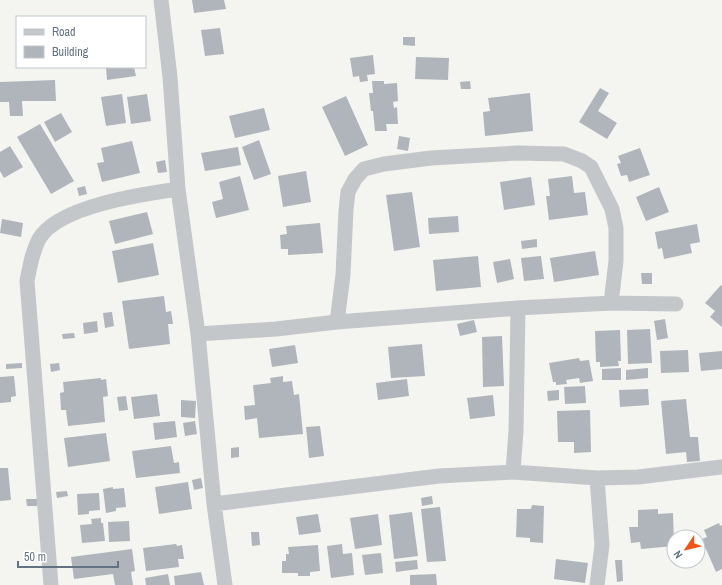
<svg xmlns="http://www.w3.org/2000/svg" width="722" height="585" font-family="'Archivo Narrow',sans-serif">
	<rect width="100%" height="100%" fill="#f4f5f0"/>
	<path fill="#afb5bb" d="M192,0H224L226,9L194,13Z
		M220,28L224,54L205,56L201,30Z
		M403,37H415V46L403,45Z
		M373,55L375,74L367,75L368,81L360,82L359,76L353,77L350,58Z
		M416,57L449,58L448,80L415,79Z
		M106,67H134L136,76L107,80Z
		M55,80L56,101H22L23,116H10L9,102H0V82Z
		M372,81H384V84L397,83L398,101L393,102L394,108L397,107L398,124H386L387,131H375L373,111H371L369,93H373Z
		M470,81L471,89H461L460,82Z
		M600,88L609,93L598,111L617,123L607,139L579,122Z
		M530,93L533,131L485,136L483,112L490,111L488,98Z
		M122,94L126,123L106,126L101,97Z
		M147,94L151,121L131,124L127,97Z
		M346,96L368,145L345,156L322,107Z
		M264,108L270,130L235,138L229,116Z
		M61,113L72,132L55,142L44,122Z
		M40,124L74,181L51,194L17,137Z
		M399,136L410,138L408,151L397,149Z
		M259,140L271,174L254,180L242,147Z
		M132,141L140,173L102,182L97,163L104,162L101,148Z
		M10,146L23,167L4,178L0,171V152Z
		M238,147L241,165L205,171L201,153Z
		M640,148L650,175L629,182L627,175L621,176L617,164L621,163L618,156Z
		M165,160L167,172L158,173L156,162Z
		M306,171L311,202L283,207L278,176Z
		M240,176L249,210L216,218L212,202L223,199L219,182Z
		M572,176L574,193L585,192L588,215L549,220L546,196H550L548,179Z
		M531,177L535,205L504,210L500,182Z
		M85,186L87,194L79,196L77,188Z
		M659,187L669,212L646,221L636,197Z
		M412,192L420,247L394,251L386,195Z
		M147,212L153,234L115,244L109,221Z
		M458,216L459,232L429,234L428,218Z
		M2,219L23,223L21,237L0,233Z
		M320,223L323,253L288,255V249H281L280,235L287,234L286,226Z
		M697,224L700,242L690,244L692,253L664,259L662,248L658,249L655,232Z
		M537,239V247L522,249L521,241Z
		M153,243L159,275L118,283L112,251Z
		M595,251L599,275L554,282L550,258Z
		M478,256L481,287L436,291L433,260Z
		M541,256L544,279L524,281L521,258Z
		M510,259L514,279L497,283L493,262Z
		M641,273H652V284H642Z
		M721,285L722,286V327L710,317L715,311L705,303Z
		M164,296L166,312L171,311L173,324H168L170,344L129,349L122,301Z
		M112,312L114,326L105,328L103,313Z
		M665,319L668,338L657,340L654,321Z
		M474,320L477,332L460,336L457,324Z
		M97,321L98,332L84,334L83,323Z
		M650,329L652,363L628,364L627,330Z
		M620,330L621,361H618L619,366L600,367V362H596L595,331Z
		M74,333L75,338L63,339L62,334Z
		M502,336L504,386L483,387L482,337Z
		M422,344L425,376L391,378L388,347Z
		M295,345L298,363L272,367L269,349Z
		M688,350L689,372L661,373L660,351Z
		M722,351V369L701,371L699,353Z
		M579,358L580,361L589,360L593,381L580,383L579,378L566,380L567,384L556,385V382H553L549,363Z
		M22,363V368L6,369V364Z
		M59,363L60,370L51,372L50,364Z
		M621,368V380H602V369Z
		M648,368V378L626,380V370Z
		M14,376L16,396L11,397V402L0,403V377Z
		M283,376V382L292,381L294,395L299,394L303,434L259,438L257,418L245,420L244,406L255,405L253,385L271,383L270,378Z
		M101,378V380L106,379L108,396L103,397L105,422L68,426L66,410H61L60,393L64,392L63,382Z
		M407,379L409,396L378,400L376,383Z
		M585,386L586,403L565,404L564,387Z
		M648,389L649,405L620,407L619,390Z
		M559,390V400L548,401L547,391Z
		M157,394L160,416L134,419L131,397Z
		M493,395L495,416L470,419L467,398Z
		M126,396L128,410L119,411L117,397Z
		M686,399L690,437H698L700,461L687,462L686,452L666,454L661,401Z
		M181,400L196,401L195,418L181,417Z
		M590,410L591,452L574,453V442H558L557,411Z
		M175,421L177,437L155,440L153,423Z
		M195,421L197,434L185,436L183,423Z
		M320,426L324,456L309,458L306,427Z
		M106,433L110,461L68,467L64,438Z
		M171,446L174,463L179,462L180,473L136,478L132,451Z
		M239,447V457L231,458V448Z
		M0,468H8L11,500L0,501Z
		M201,478L203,488L194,490L192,480Z
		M188,482L192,509L159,514L155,487Z
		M113,487V489L124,488L126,507L116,508V511L106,513L103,489Z
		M67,491L68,496L57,498L56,492Z
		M99,493L100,510L89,511V514L78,515L77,494Z
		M432,496L433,504L422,506L421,498Z
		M26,499H37V506H27Z
		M532,505L544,506L543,543L530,542V538L516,537L517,509H531Z
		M440,507L446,561L427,562L421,509Z
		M658,509V514L673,513L674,546L641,549L640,542L631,543L629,527H638V510Z
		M412,512L418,556L394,559L389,515Z
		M318,514L321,532L299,535L296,517Z
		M378,514L382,545L355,549L350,518Z
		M101,518V523H103L105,541L82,543L80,525L92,524L91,519Z
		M129,521L130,541L109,542L108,522Z
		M719,523L720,526L722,525V569L716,572L706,549L701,551L698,541L707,537L704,530Z
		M251,532H259L260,545L252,546Z
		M176,544L177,546L182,545L184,559H178L179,567L146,571L143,548Z
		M342,544L343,554L352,553L354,575L331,578L327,546Z
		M318,545L320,571L310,572V576H298V573H282V561H286V554H289L288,547Z
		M132,549L135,571L131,572L133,585H115L113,574L74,579L71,557Z
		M381,553L383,573L365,575L362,555Z
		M556,559L588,563L585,583L554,579Z
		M417,560L418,569L396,572L395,562Z
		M615,560H622L623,581L617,582Z
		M201,572L204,585H175L174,576Z
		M168,574L170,585H146L145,578Z
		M436,574L437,585H410V575Z"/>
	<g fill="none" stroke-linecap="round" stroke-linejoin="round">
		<path stroke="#c4c7ca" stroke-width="15" d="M161,0L170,77L178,189L198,334L214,504L225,585
			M337,322L343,275L346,210L348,192L355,179L364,169L384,164L431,158L517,153L564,154L582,161L591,167L612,209L616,228V261L611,303
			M198,334L276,329L337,322L518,308L611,303L676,304
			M513,472L516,431L518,308
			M214,504L439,476L513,472L597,478L638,477L722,467
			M51,585L27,281C30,266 32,252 39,239C58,206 143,194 178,189
			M597,585L602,545L597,478"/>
	</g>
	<rect x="16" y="16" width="130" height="52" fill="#ffffff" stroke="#c0c7cd"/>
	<rect x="24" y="29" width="20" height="6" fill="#c4c7ca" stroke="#c0c7cd"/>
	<text x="52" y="36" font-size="12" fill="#627283">Road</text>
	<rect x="24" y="46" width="20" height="12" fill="#afb5bb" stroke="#c0c7cd"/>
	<text x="52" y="56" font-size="12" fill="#627283">Building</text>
	<g transform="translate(686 549) rotate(235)"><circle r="19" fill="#ffffff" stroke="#c0c7cd"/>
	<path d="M0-3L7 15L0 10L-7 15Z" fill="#ee5517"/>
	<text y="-6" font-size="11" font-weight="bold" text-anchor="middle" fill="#627283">N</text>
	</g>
	<path d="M18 561v6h100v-6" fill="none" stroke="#627283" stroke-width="2"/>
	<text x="24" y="561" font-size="12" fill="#627283" stroke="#ffffff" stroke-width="3" paint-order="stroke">50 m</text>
</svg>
